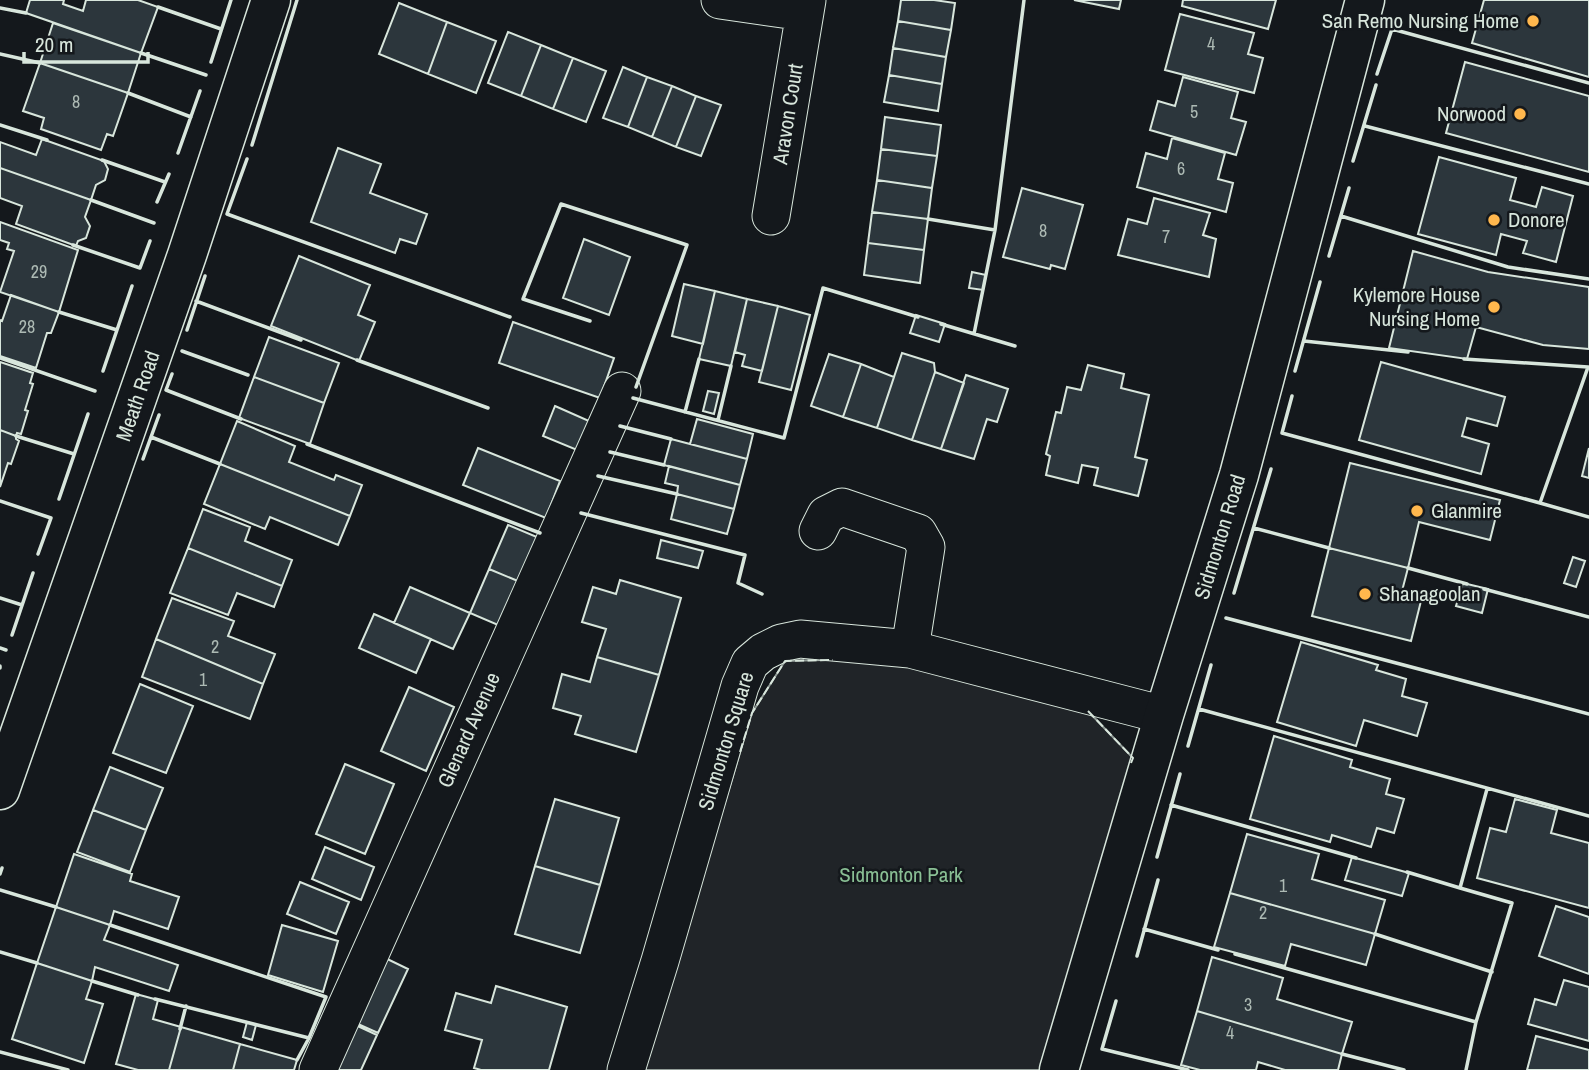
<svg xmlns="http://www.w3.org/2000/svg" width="1589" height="1070" font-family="'Archivo Narrow',sans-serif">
	<rect width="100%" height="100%" fill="#14181c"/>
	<path fill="#202428" stroke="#939e99" stroke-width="2" d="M900,658L1086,709L1133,758L1041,1070H644L752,713L785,661Z"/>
	<path fill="#2c363c" stroke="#d8e6dc" stroke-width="2" d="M30,0H64L63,4L83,11L86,0H138L158,7L141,53L26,13Z
		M901,0H934L955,3L951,30L898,21Z
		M1074,0H1121L1119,9Z
		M1183,0H1276L1268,29L1182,6Z
		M1484,0H1589V77L1472,43Z
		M399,3L447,22L428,74L379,54Z
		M1180,14L1254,33L1248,54L1263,58L1254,93L1165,70Z
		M898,21L951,30L946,57L893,48Z
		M447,22L496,41L476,93L428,74Z
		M53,23L141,53L128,93L40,63Z
		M508,32L541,45L521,96L488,83Z
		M541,45L573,58L553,109L521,96Z
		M893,48L946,57L942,84L889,75Z
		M573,58L606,71L586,122L553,109Z
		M1465,62L1589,96V172L1446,133Z
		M40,63L128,93L113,136L107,134L101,150L41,129L44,118L23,111Z
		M623,67L647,77L628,127L603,118Z
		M889,75L942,84L938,111L884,102Z
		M647,77L672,86L652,137L628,127Z
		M1183,77L1238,92L1231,118L1246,122L1236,155L1150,130L1158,101L1175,106Z
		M672,86L696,96L676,147L652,137Z
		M696,96L721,105L701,156L676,147Z
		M885,117L941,125L937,156L881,149Z
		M1172,138L1225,153L1218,179L1233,183L1226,212L1137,187L1146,153L1167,159Z
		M42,139L104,161L108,169L105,180L96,185L91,200L0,168V142L36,155Z
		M338,148L381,164L370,193L427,214L416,244L400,239L395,253L311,222Z
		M881,149L937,156L932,188L877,180Z
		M1439,157L1516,178L1510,200L1536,207L1542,187L1573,196L1556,262L1523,253L1527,241L1501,234L1496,255L1418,234Z
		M0,168L91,200L85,217L90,226L86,238L78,241L76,246L16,224L22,206L0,198Z
		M877,180L932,188L928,219L872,212Z
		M1022,188L1083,205L1065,269L1051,265L1050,269L1003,257Z
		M1154,198L1210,213L1203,235L1216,239L1209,277L1118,255L1128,219L1147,224Z
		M872,212L928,219L924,250L868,243Z
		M0,222L78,250L59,312L0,292L14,251L7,249L9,243L0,240Z
		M584,239L630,257L609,315L563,298Z
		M868,243L924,250L920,283L864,275Z
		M1413,251L1488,272L1589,287V349L1543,345L1476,327L1467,359L1389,348Z
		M299,256L370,285L358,315L375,322L359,361L271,326Z
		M972,272L986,275L983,290L969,288Z
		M684,284L715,291L703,344L672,336Z
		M715,291L747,299L731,366L699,359Z
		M11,295L59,312L51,333H47L36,368L0,356V320L2,321Z
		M747,299L778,306L762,371L742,366L745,355L735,352Z
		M778,306L810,315L791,390L759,382Z
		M916,315L945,324L939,342L910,333Z
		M513,322L614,358L600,398L499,363Z
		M269,337L339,363L324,403L254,377Z
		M902,353L934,363L935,372L912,440L877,428Z
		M829,354L861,364L843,417L811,406Z
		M0,362L33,373L30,383L33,384L25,410L28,411L21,434L17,433L16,436L0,430Z
		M1381,362L1505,397L1497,426L1467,418L1462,436L1489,444L1481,474L1359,440Z
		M861,364L894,377L877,428L843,417Z
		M1088,365L1124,374L1121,388L1149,395L1135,457L1147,460L1138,496L1094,485L1098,468L1082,465L1078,483L1046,475L1050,456L1046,454L1056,412L1061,413L1067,387L1081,390Z
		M935,372L964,383L941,449L912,440Z
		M966,375L1008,389L997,422L987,419L974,459L941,449Z
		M254,377L324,403L310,444L239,418Z
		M708,391L719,393L714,414L703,411Z
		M555,406L589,421L577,450L543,436Z
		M697,419L753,434L747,459L690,444Z
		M237,421L295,446L289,462L334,480L336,475L362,485L350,516L220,464Z
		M0,430L16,436V439L19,441L11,464L8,463L0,487Z
		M671,439L747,459L740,485L664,465Z
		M478,448L560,481L546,518L463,485Z
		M1589,448V478L1582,476Z
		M1350,463L1500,500L1490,540L1419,522L1408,568L1329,548Z
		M220,464L350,516L338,545L270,517L265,529L204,504Z
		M669,466L740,485L734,509L677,494L678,486L665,483Z
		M677,494L734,509L727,534L671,519Z
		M203,509L250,527L245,541L292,560L282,586L188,548Z
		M508,525L544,540L525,584L489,569Z
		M661,540L703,551L698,568L657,558Z
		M188,548L282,586L274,607L237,593L228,615L170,593Z
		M1329,548L1408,568L1402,591L1422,597L1411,641L1312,616Z
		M1573,557L1585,561L1576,587L1564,583Z
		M489,569L525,584L505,628L470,613Z
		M620,580L681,598L659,675L597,657L606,629L582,622L593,587L616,594Z
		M1463,583L1488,589L1482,613L1456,606Z
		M410,587L470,613L453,649L394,623Z
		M172,598L234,621L228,636L275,654L263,684L156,639Z
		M374,614L431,639L416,673L359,648Z
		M156,639L263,684L250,719L142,677Z
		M1301,642L1378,665L1376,670L1406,679L1402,696L1427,703L1417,736L1364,720L1356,746L1277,722Z
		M597,657L659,675L636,752L575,734L581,716L553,708L562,674L590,682Z
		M140,684L193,706L166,773L113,753Z
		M409,687L454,707L426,771L381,751Z
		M1274,736L1352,760L1350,767L1390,779L1386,794L1404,799L1394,833L1377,828L1371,847L1332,835L1330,842L1250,819Z
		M345,764L394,784L365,854L316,834Z
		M110,767L163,788L146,830L93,810Z
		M555,799L619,818L600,885L535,866Z
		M1515,799L1557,810L1551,833L1589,843V908L1477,878L1490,828L1506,832Z
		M93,810L146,830L130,872L77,852Z
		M1247,834L1319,854L1312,879L1385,900L1375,934L1230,893Z
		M325,847L374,867L361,900L312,879Z
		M74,854L132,874L130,881L179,897L168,929L114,911L110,925L56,907Z
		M1352,857L1409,873L1402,896L1345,880Z
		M535,866L600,885L580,953L515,934Z
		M300,882L349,902L336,934L287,914Z
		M1230,893L1375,934L1366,965L1291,944L1285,966L1214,947Z
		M1556,906L1589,917V974L1539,956Z
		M56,907L110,925L104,940L178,965L169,991L95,967L92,981L37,963Z
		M282,925L338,941L323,992L268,975Z
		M379,955L408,969L378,1033L349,1020Z
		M1212,957L1283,978L1277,999L1352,1022L1342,1054L1197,1011Z
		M37,963L92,981L86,999L103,1004L84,1063L12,1039Z
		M1564,980L1589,987V1041L1528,1024L1535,999L1556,1005Z
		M496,986L567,1007L549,1070H481L474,1068L482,1040L445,1030L456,993L491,1003Z
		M136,994L158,1000L153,1019L181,1027L169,1070H138L116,1064Z
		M1197,1011L1342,1054L1338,1070H1285L1258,1062L1256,1070H1200L1181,1065Z
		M347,1021L377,1035L361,1070H332Z
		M247,1022L256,1025L252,1040L243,1037Z
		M181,1027L240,1044L233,1070H169Z
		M1536,1036L1589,1050V1070H1527Z
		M240,1044L297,1060L294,1070H233Z"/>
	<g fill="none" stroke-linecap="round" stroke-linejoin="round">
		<defs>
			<path id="street" d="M720,0L804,12
				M771,216L807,0
				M818,531L826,515L842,507L918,533L926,547L910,649
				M318,1070L622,391
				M626,1070L660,961L740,686L750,663L763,652L781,643L800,639L910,649L1164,715"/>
			<path id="secondary" d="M0,790L187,255L271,0
				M1059,1070L1164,715L1239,475L1365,0"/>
		</defs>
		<use href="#street" stroke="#d8e6dc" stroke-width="39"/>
		<use href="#secondary" stroke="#d8e6dc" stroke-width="41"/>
		<use href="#street" stroke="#14181c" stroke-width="37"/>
		<use href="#secondary" stroke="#14181c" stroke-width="38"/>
		<path stroke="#d8e6dc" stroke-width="2" stroke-dasharray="9 3.5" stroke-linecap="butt" d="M1088,711L1133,758L1131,763
			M740,752L752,713L785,661L833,660"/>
		<path stroke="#d8e6dc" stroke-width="3.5" d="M158,7L221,29
			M0,8L26,13
			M141,53L206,75
			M0,54L40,63
			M211,62L231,0
			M1377,74L1392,29L1589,83
			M128,93L191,117
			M0,125L47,140
			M1365,126L1589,184
			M252,145L297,0
			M178,153L200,91
			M247,159L227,214L510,317
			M102,160L165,182
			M1353,161L1376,85
			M91,200L154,223
			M157,202L169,174
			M1341,216L1508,267L1589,279
			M928,219L995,230
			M73,245L140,268L150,241
			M1329,256L1349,188
			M196,301L301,340
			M59,312L117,330
			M590,321L523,299L561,204L687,245L636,387
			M941,324L1015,346
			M187,330L205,276
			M974,334L995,230L1024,0
			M1304,341L1408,352
			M182,351L248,375
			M0,358L95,391
			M357,360L488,408
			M103,371L132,286
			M1295,371L1320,282
			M172,374L166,390L241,419
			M1292,396L1282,433L1540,503L1588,367L1464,359
			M633,398L784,438L823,288L918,317
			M685,412L699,359
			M718,420L731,366
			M620,426L671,439
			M16,436L74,454
			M151,437L220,464
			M307,444L540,533
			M610,452L664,465
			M143,459L159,415
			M598,476L677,494
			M59,499L88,414
			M0,501L51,518L38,554
			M1540,503L1589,517
			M581,513L745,555L738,583L762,594
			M1254,528L1329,548
			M1408,568L1467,584
			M1484,589L1589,617
			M1234,593L1271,469
			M0,598L22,605
			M1226,618L1589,714
			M12,635L33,573
			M0,648L6,650
			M0,668V666
			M1199,709L1589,816
			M1188,746L1211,665
			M1171,805L1356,858
			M1157,857L1180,774
			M1407,872L1460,888
			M0,874L2,868
			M0,890L56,907
			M110,925L326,997L309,1038L155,999
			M1144,929L1218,950
			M1375,934L1492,972
			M0,952L37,963
			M1235,954L1476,1022
			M1137,956L1158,880
			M92,981L138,995
			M1116,1001L1102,1049L1188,1070
			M180,1029L186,1006
			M0,1052L68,1070
			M1342,1054L1404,1070
			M297,1060L309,1038
			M1466,1070L1476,1022L1512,903L1460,888L1487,789"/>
	</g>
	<g fill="#ffb74d" stroke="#14181c" stroke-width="2.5">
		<circle cx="1533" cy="21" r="7"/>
		<circle cx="1520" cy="114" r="7"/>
		<circle cx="1494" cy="220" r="7"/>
		<circle cx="1494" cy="307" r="7"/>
		<circle cx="1417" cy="511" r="7"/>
		<circle cx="1365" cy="594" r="7"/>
	</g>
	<g text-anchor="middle" stroke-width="5" stroke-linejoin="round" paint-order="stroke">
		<g font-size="18" fill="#adbab4">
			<text x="1211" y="50">4</text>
			<text x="76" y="108">8</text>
			<text x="1194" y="118">5</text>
			<text x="1181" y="175">6</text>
			<text x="1043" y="237">8</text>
			<text x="1166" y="243">7</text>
			<text x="39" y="278">29</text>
			<text x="27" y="333">28</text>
			<text x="215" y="653">2</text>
			<text x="203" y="686">1</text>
			<text x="1283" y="892">1</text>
			<text x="1263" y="919">2</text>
			<text x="1248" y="1011">3</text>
			<text x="1230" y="1039">4</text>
		</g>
		<g font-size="21" fill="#d8e6dc" stroke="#14181c" text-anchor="end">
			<text x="1519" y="28">San Remo Nursing Home</text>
			<text x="1506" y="121">Norwood</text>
			<text x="1508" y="227" text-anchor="start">Donore</text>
			<text x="1480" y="302">Kylemore House<tspan x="1480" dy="24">Nursing Home</tspan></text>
			<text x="1431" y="518" text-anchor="start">Glanmire</text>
			<text x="1379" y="601" text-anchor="start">Shanagoolan</text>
		</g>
		<g font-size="21" fill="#d8e6dc" stroke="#14181c">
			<text transform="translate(788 114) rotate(-81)" y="7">Aravon Court</text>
			<text transform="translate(138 396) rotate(-71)" y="7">Meath Road</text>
			<text transform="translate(1220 537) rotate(-73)" y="7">Sidmonton Road</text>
			<text transform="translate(469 730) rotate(-66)" y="7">Glenard Avenue</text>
			<text transform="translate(726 741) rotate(-73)" y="7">Sidmonton Square</text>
		</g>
		<g font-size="21" fill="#8ac095" stroke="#14181c">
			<text x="901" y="882">Sidmonton Park</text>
		</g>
	</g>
	<path d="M24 52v10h124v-10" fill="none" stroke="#d8e6dc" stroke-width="3.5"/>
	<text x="35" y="52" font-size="21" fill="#d8e6dc" stroke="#14181c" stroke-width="5" paint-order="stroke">20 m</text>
</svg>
